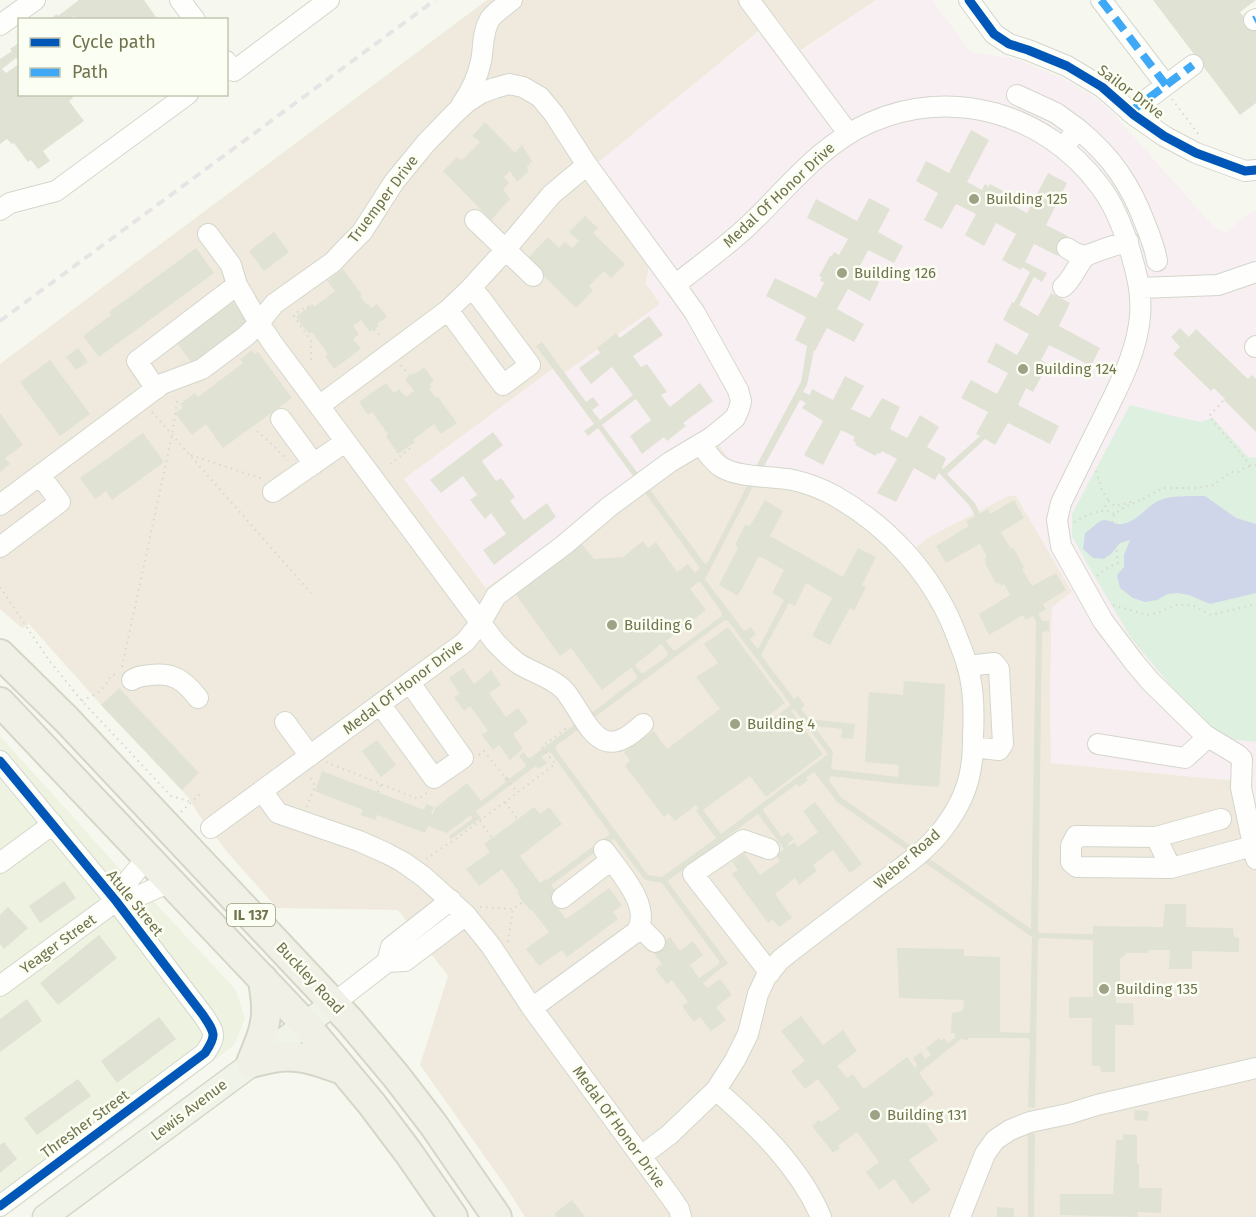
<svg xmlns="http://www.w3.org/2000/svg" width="1256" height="1217" font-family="'Fira Sans',sans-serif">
	<rect width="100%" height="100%" fill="#f6f8f0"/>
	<path fill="#eef2e0" d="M0,736L118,867L156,904L236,990L245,1019L234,1045L146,1113L5,1217H0Z"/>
	<path fill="#f8eff2" d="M876,0H932L971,52L1017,59L1062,78L1090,94L1111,111L1214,227L1225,232L1256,209V813L1250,781L1215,779L1051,763L1050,692L1052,607L1016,496H1008L929,537L915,548L894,528L862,501L829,483L637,482L486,588L404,479L547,373L553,369L559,376L659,304L646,284L649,266L595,164L777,17L802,50Z"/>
	<path fill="#f0eade" d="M487,0H876L801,50L776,17L596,164L649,266L646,284L660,304L559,377L553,369L547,373L404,479L486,588L637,482L706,427L734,466L829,483L862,501L894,528L915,548L929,537L1008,496H1016L1072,592L1052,607L1050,692L1051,763L1215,779L1251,781L1256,813V1217H525L504,1184L420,1065L448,976L398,910L277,908L227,852L199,815L188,797L101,705L29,624L22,628L0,609V364Z"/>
	<path fill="#def0e0" d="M1130,405L1173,416L1201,422L1213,418L1249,458L1256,457V742L1230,739L1214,730L1171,686L1131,638L1088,565L1072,536V514Z"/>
	<path fill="#d0d6e9" d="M1205,496L1236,518L1256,524V593L1210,604L1189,595L1178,593L1168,594L1157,600L1145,602L1133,598L1120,588L1117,575L1124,567V555L1130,540L1120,543L1111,554L1104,559L1093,558L1083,549L1085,533C1090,530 1099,520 1104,520C1110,520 1116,525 1122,524C1137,522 1146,507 1158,501C1170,495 1192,496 1205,496Z"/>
	<path fill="#e0e2d4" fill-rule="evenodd" d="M79,0H144L158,20H77L74,16L70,20H49L57,14L58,16Z
		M1153,0H1256L1240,12L1253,29L1256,27V103L1240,115Z
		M20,42V58L17,59L16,58L2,69L6,73L19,64L20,65V94H71L73,98L69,101L84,121L43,151L50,161L38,169L31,160L28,162L14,143L12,144L7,139L0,144V59L12,51L10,49Z
		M485,122L515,153L522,145L532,161L527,167L528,172L517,182L510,171L504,177L509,183L503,189L510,199L491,220L443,171L457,157L462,160L480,142L472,136Z
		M971,130L989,140L967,182L982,190L985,184L989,187L990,184L1011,195L1010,198L1014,200L1012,205L1027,213L1048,173L1067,183L1046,225L1068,236L1058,256L1034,244L1025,262L1047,273L1042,282L1034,277L1019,305L1038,316L1051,293L1070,303L1059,326L1100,348L1091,366L1049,345L1041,360L1048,364L1033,392L1026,388L1018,405L1059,426L1050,444L1008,423L995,445L985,439L947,474L975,503L980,514L988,509L990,514L1014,500L1024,518L1001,532L1011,549L1013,547L1024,567L1022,569L1032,586L1056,573L1066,590L1043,604L1046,609L1038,614L1042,620V621H1049V631L1042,632L1038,931L1039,933L1093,934V926L1163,927L1165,904H1186V927L1233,928L1234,937L1239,938V952L1192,951V969H1169L1170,950H1149L1148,953H1127L1120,959V982H1116V1003H1133L1134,1025H1115V1072H1101L1100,1066H1092V1018H1069V997H1093V940L1040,938L1038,940L1035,1108L1028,1107L1030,1041L1028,1038H968V1040L961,1039L919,1073L934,1094L915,1108L938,1140L909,1160L931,1190L912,1204L894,1179L879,1190L866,1172L879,1162L857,1132L838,1146L840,1148L833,1153L812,1126L819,1120L821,1122L840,1109L818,1079L805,1089L791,1071L805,1061L781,1031L801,1016L823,1045L843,1030L857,1051L837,1066L847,1078L853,1074L864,1089L907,1057L915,1068L917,1065L913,1058L921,1052L925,1059L931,1055L926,1048L939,1038L940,1041L944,1038L948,1043L955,1037V1033H951L952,1013L963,1011L964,1000L899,998L897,948L964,949V956L1000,957V1032L1028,1033L1030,1031L1032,937L837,802L815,773L813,772L806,778L808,780L799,787L797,784L763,809L764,812L782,837L788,832L794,839L788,844L789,846L794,842L798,847L818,832L803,811L815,802L862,864L850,873L833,850L813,865L817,871L799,885L795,878L775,894L792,918L779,927L772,919L768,923L732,874L738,870L732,862L744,853L760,875L780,861L776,855L784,849L758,814L669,880L668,882L728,963L703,983L707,988L720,979L732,995L716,1007L726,1020L711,1031L700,1017L694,1022L682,1006L688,1002L672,980L667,984L655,969L662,964L652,951L670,937L680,951L693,941L703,955L690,965L699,978L719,964V961L662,883L645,880L615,840L613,839L551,885L557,892L563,905L558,908L566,919L609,888L622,905L613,912L618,919L567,957L562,950L539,966L526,949L549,932L532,910L531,911L523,902L517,893L519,892L502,869L479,886L466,869L490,852L484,844L534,807L540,814L549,807L562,824L520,856L540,883L546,879L547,880L609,835V832L551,753L548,752L541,757L547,763L538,769L536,766L476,811L481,818L451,839L449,836L472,819L471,815L447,833L428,826L425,833L377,815L375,820L361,815L363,810L315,791L322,771L424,810L426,804L434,807L431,814H433L435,808L467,783L481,801L506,782L504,779L507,776L509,779L525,767L526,765L519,756L524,752L527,757L530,758L574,725V724L592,711L593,712L636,679L637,676L631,668L602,690L571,648L560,656L514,592L580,542L594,559L623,557L643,541L648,548L656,542L677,572L688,564L695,573L700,568L598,428L588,436L584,431L594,424L536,346L542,342L586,402L593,397L599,405L592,410L600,420L633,395L612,367L591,384L579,368L600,353L597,348L616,333L620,338L649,316L663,335L633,356L641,367L647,364L667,392L661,395L670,407L700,383L713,401L683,423L686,426L667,441L664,437L642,454L630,436L651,420L636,399L602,425L705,564L708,562L748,484L747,483L801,382L807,346L795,340L806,317L766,296L775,278L816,298L824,283L820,280L822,277L819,276L830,256H832L834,252L839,255L848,239L807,218L816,199L857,221L869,198L890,209L878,232L903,246L894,263L868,250L858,270L879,282L870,301L848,289L837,309L864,324L854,342L827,328L815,351L814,350L807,385L803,392L810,395L812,389L833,400L845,376L864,386L851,409L870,418L882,398L900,407L890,429L907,438L920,415L939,427L927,447L946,458L942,468L943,469L980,436L976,434L988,412L961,398L971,380L997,394L1008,373L987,362L996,343L1017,355L1029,334L1003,320L1012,302L1014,303L1030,272L1022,267L1021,270L1002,260L1016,234L996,223L984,246L965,235L976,214L956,204L942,229L924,220L938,193L916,181L926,161L949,173ZM800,400L806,403L802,408L823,421L804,455L823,465L841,430L855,437L853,440L856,443L855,445L876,456L877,453L880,454L882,451L897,459L877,493L896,502L914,468L935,480L939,473L969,505L975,516L966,521L969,526L936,546L946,563L980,544L987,557L984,559L987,562L985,563L996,584L999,583L1001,586L1004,584L1010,595L979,614L989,635L1023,615L1026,620L1033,616L1036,621L1031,929L842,798L829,781L830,776L899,784L939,787L944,715L945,684L904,681L903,695L869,692L865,762L899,765L898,777L831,769L833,752L814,726L842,729L841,738L853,739L855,724L809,719L801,709L805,705L798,696L794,699L761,655L789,603L795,606L806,583L832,598L812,636L830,645L850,608L854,611L866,587L862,585L876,557L858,548L843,577L770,536L783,511L765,500L750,526L745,525L735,545L738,548L719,585L738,596L759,556L784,570L772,593L784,600L758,649L750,639L756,634L751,627L744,631L705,579L753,486L754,487L763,471L762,470ZM698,582L701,583L722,613V616L676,650H673L666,641L706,610L690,589ZM725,620L728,621L791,705L768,722L765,718L785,703L728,627L704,644L718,663L696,677L720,709L667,749L654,731L624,752L630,761L625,766L664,817L668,813L675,821L696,805L699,808L696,811L716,838L662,877L648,875L556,750V746ZM661,644L668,653L667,656L644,673H641L635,665ZM794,709L828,754L721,834L703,810L750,776L766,797L823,754L791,711Z
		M585,216L598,228L593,233L625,264L611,278L604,271L589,286L593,290L576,308L527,259L548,237L559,248L565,242L572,248L579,241L569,232Z
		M274,232L289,252L264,271L249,251Z
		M196,248L214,273L99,357L83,336L111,315L109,312Z
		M343,269L362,295L360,296L367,305L369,304L371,308L377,304L387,317L377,324L379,326L370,332L361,320L353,326L359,334L353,339L361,349L334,369L325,356L328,354L312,332L309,334L296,317L312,304L314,307L335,291L327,281Z
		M233,302L249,324L193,365L177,343Z
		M1180,328L1189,337L1196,329L1248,379L1252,375L1256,379V432L1224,400L1225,399L1214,388L1211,391L1173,354L1180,347L1171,337Z
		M78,348L88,362L76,370L66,357Z
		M252,350L255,354L258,352L292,398L223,448L206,424L192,435L175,413L183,408L180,404L195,393L198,397L243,363L240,359Z
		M50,360L90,414L60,436L20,382Z
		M424,367L434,381L429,384L432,387L429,389L436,398L438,397L457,423L441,434L434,424L413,440L415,442L398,454L386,436L388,434L372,412L368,415L359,402L386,383L394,393L399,389L406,397L414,391L405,379L413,373L415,374Z
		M0,413L23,445L5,458L10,464L0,472Z
		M493,432L503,445L482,461L496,481L501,478L515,497L510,501L524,520L547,503L556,517L494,565L483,550L506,534L491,513L485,519L470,500L477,495L463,476L441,493L430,480Z
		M143,433L164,462L112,500L106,491L95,499L80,478Z
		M463,668L474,684L491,670L501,685L489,693L506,717L518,708L528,722L513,734L523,749L510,760L499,745L493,750L482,735L488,731L470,706L464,711L454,697L460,694L449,678Z
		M119,688L199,773L182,790L101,705Z
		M377,740L396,765L381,777L362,751Z
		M64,881L76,898L40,923L29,906Z
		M8,907L28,928L4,949L0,944V915Z
		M99,935L117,958L58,1005L40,983Z
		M27,999L42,1021L0,1052V1019Z
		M159,1017L176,1039L117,1083L101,1061Z
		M78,1079L91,1096L37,1135L24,1118Z
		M1135,1110L1149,1111L1147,1121L1134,1120Z
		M1035,1133L1034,1217H1028V1134Z
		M1123,1134L1137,1135V1164H1139V1188H1162L1161,1213L1138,1212V1217L1060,1215V1194H1113L1116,1140H1123Z
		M4,1142L17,1159L0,1173V1145Z
		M572,1200L585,1217H556L554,1214Z
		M997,1207L1014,1208V1217H997Z"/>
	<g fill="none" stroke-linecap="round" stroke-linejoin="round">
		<defs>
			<path id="minor" d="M180,0L195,20
				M749,0L848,133
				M969,0L994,34L1009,44L1028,50L1067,66L1102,87L1134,115L1164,136L1196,153L1245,171L1256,170
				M1101,0L1166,85
				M1254,20L1256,19
				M0,25L35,0
				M226,61L234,71L329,0
				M1017,95L1056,113L1078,129
				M462,104C471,91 478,76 481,61C484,46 482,32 490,19C496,11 505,6 512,0
				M1130,112L1193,65
				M1063,148L1078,129C1112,157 1131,185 1146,226C1151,238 1155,249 1157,261
				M0,210L10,203L56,191L188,94
				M475,220L533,276
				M208,234L231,265L237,285L259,323L273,344L495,642C503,650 510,658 519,664C533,673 551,677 563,689C576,702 588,736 606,741C620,745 634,732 643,724
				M1067,248L1075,253L1085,256
				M1063,287C1073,279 1079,261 1086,256C1093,252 1119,244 1128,241
				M1140,288L1218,285L1256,272
				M448,310L503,385L530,365L481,299L471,288
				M1255,347L1256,346
				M156,389L137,361L237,285
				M319,406L448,310L469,290L500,256L552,194L587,165
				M281,419L314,464
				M273,492L345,442
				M0,505L162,384L202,369L246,336L259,323L274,304L333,262L347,247L362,232L394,182L426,143L455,113L466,103L481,93L495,88L509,84L523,87L540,97L554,114L587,165L675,285
				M0,547L60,502L40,475
				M967,666L994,663L999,669L1003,744L999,750L973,747
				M132,680C138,676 142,676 150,675C173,672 184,680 198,698
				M380,704L434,778L463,758L410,683
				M285,722L310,756
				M1098,744L1185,758L1208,737
				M0,761L116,901L203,1015C215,1033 217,1035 205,1053L0,1206
				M262,791L278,813L359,841L386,853L403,862L424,877L466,915L491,946L532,1008L670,1196L679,1209L681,1217
				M211,828L465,642L481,622L496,596L564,545L610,506L670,462L712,437L735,418L739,409L741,401L738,390L695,313L675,285C700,265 726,247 749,225C787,189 820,145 869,123C951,86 1045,113 1099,185C1115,205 1124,230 1131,254C1137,275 1142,294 1140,316C1137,353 1119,385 1103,418C1089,446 1075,474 1061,503L1057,520L1061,546L1103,621L1134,662L1150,681L1205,735L1238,755L1242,759L1241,788L1256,859
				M1156,837L1221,819
				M769,849L743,840L693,874L770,973
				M0,863L53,824
				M1171,868L1077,867L1071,862V846L1076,836L1156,837L1171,868L1253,846
				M562,898L611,860
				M116,901H127L170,882
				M116,901L121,889L147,858
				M639,928L643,930L655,942
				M387,962L391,947L451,900
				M0,986L116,901
				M334,1003L387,962L405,961L466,915
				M532,1008L636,932C654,908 618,870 604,850
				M716,1090C756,1125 800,1167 821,1217
				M641,1156L669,1135L716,1090L735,1060L748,1034L758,994L766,977L780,960C811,935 843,912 874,888C898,870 925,853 943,829C956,812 968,789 971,767C973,757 973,746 973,736C974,716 974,695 970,677C967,660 960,645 954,629C931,573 888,526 835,496C822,489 807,483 793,480C772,476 739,478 721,467C713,462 707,452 700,444
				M960,1217L985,1154L995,1140L1010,1130L1030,1122L1068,1114L1097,1105L1256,1068"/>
			<path id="major" d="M45,1217L334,1003"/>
			<path id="highway" d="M0,654L66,719L350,1021L396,1076L433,1124L497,1217
				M0,702L305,1024L371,1103L408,1152L453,1217
				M251,1063C260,1061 269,1058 279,1057C302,1054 322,1063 343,1070
				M251,1063C258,1045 267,1028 266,1008C266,998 264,989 263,979"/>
		</defs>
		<use href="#minor" stroke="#d4d6cb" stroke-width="22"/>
		<use href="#major" stroke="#d5d6c8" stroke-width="27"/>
		<use href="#highway" stroke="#d5d6c8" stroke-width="32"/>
		<path stroke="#d7d8cd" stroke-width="2" stroke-dasharray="1.5 4.5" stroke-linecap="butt" d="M1172,99L1199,135
			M309,307H305L295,314L294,316L311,341V360
			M374,329L382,338
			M401,365L409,375
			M1223,401L1209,416L1251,466L1256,465
			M152,412L311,593
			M257,431L265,438L288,460
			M191,455L263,479
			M390,464L412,447L411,445
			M1096,471L1102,491L1109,501
			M1143,499L1163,488H1196L1213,485L1231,472H1238L1246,467L1251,466
			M1114,514L1109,511H1102L1109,501L1115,506L1135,501
			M1074,522C1083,517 1092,512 1102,511
			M1097,576L1107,568L1118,563L1112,519C1117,508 1131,505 1142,499
			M0,587L48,659L82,701L171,796L191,802
			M1113,605L1147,615L1160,612L1176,605H1188L1194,606L1211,615L1256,604
			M122,667L172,435L177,402L174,397
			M82,701C89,697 98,694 104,687C110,680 108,675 118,674
			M479,755L484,751L517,792
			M326,762L418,799L428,792
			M378,792L381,784
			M505,802L517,819
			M307,807L315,786L310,777
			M181,812L201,793
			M480,821L492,838
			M426,859L457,838L555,764L542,747L569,726
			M480,907L513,909L523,902
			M508,942L513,909"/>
		<use href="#minor" stroke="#fefefd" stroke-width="20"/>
		<use href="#major" stroke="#eff3e8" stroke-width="24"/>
		<use href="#highway" stroke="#f1f0e7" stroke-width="28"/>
		<path stroke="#e8e4e6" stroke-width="4" stroke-dasharray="9 6" stroke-linecap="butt" d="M0,321L435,0"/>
		<path stroke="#3fa9f5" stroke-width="8" stroke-dasharray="15 8" stroke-linecap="butt" d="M1101,0L1166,85
			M1254,20L1256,19
			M1130,112L1193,65"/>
		<defs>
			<path id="cycleway" d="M969,0L994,34L1009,44L1028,50L1067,66L1102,87L1134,115L1164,136L1196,153L1245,171L1256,170
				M0,761L116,901L203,1015C215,1033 217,1035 205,1053L0,1206"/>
		</defs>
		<use href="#cycleway" stroke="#fbfef3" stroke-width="13"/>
		<use href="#cycleway" stroke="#0057b8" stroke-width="9"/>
	</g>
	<g fill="#a0a285" stroke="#fbfef3" stroke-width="2">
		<circle cx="974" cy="199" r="6"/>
		<circle cx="842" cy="273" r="6"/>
		<circle cx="1023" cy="369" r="6"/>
		<circle cx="612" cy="625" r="6"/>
		<circle cx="735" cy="724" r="6"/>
		<circle cx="1104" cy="989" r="6"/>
		<circle cx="875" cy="1115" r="6"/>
	</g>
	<g text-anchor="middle" stroke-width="5" stroke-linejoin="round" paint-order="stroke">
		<rect fill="#fbfef3" stroke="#9b9d7e" stroke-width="1.5" x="227" y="904" width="48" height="22" rx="4.5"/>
		<g font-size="14" font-weight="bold" fill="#72734c">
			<text x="251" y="920">IL 137</text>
		</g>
		<g font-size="15" fill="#72734c" stroke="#fbfef3">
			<text transform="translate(1131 92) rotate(37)" y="5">Sailor Drive</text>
			<text transform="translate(779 195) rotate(-43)" y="5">Medal Of Honor Drive</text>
			<text transform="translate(383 199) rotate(-53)" y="5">Truemper Drive</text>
			<text transform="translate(403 687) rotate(-37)" y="5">Medal Of Honor Drive</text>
			<text transform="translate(907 859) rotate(-41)" y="5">Weber Road</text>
			<text transform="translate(135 903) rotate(51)" y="5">Atule Street</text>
			<text transform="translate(58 944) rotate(-36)" y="5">Yeager Street</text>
			<text transform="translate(310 978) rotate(47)" y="5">Buckley Road</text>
			<text transform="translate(189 1110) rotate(-37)" y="5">Lewis Avenue</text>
			<text transform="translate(85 1124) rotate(-36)" y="5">Thresher Street</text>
			<text transform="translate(619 1127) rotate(54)" y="5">Medal Of Honor Drive</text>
		</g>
		<g font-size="15" fill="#72734c" stroke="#fbfef3" text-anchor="start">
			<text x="986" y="204">Building 125</text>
			<text x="854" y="278">Building 126</text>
			<text x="1035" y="374">Building 124</text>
			<text x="624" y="630">Building 6</text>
			<text x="747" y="729">Building 4</text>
			<text x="1116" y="994">Building 135</text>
			<text x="887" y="1120">Building 131</text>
		</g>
	</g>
	<rect x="18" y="18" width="210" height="78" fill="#fbfef3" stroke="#c4c6b0" stroke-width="1.5"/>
	<rect x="30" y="38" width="30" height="9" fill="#0057b8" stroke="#c4c6b0" stroke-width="1.5"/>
	<text x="72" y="48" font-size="18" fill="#72734c">Cycle path</text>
	<rect x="30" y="68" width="30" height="9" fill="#3fa9f5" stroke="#c4c6b0" stroke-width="1.5"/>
	<text x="72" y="78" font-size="18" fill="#72734c">Path</text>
</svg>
